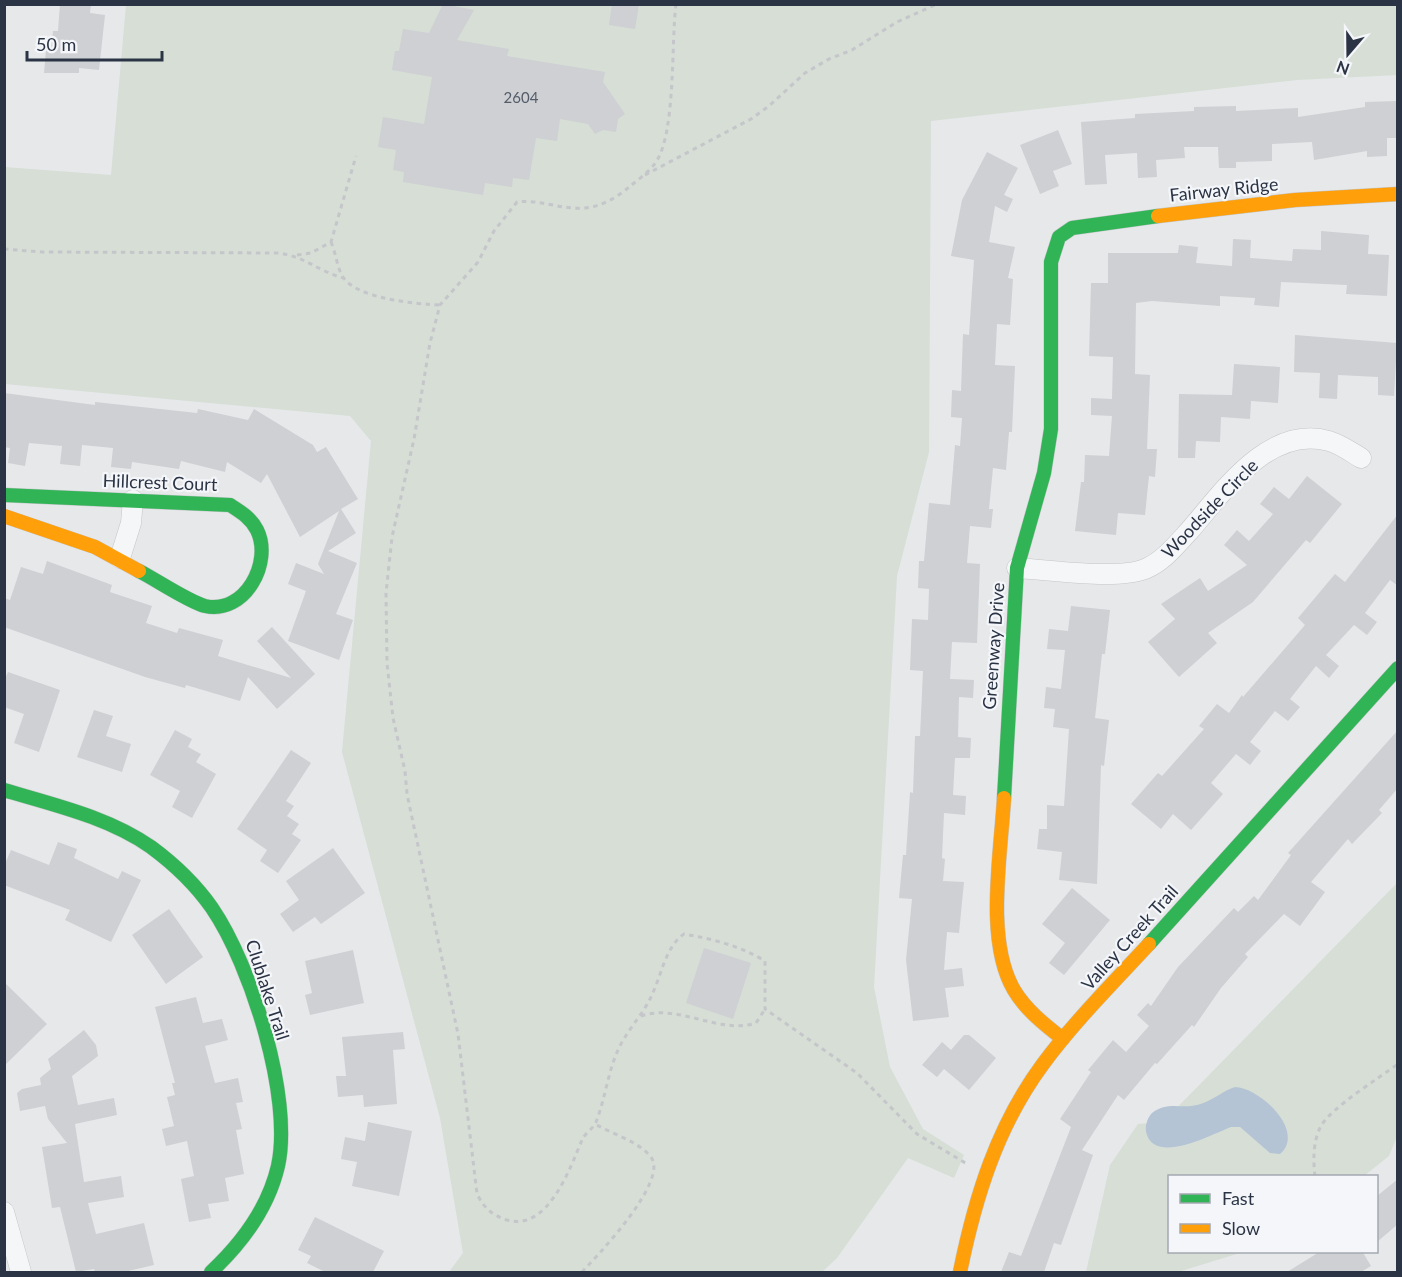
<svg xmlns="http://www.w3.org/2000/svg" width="1402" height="1277" font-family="Lato,sans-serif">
	<rect width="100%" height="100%" fill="#e6e8ea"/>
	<path fill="#d6ded6" d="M126,5H1397V75L1297,80L931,121L929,452L897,576L874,987L890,1067L923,1129L964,1155L954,1178L908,1158L837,1258L822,1272H449L463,1253L440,1118L342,752L371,441L350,416L5,384L4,167L111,175Z
		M1397,883L1398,1134L1389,1156L1364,1176H1170V1252H1243L1178,1272H1086L1110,1165L1138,1124L1163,1122Z"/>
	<path fill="#b4c4d5" d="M1235,1087C1261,1088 1306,1132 1280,1154L1270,1153L1240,1127H1231C1213,1134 1157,1164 1147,1135C1144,1128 1147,1118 1152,1113C1167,1101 1181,1109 1197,1105C1211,1102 1222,1091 1235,1087Z"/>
	<path fill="#ced0d3" d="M60,4H91L90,13L105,15L99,70L79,68V73H44L46,50H51L53,31H58Z
		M443,4L474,10L457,40L509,49L507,56L605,72L603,82L625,114L618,119L616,132L603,130L595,134L588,124L560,119L557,141L536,138L529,180L513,178L512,187L485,183L483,195L403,182L404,172L393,170L396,150L378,147L383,117L424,124L432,77L392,70L395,51H399L403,29L429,33Z
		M612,4H639L635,29L609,25Z
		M1398,101V138H1387V156L1367,157V151L1314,160L1312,142L1272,144V161L1236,162V168H1219L1218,147H1184L1185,158L1156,160L1157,177L1138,178L1137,153L1105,155L1107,184L1085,185L1081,122L1135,118V114L1194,111V107L1236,106V111L1298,108V117L1365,107V102Z
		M1058,130L1072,164L1053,171L1059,186L1040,194L1020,145Z
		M987,152L1018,168L1004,195L1013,199L1007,212L995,206L989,242L1015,247L1008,278L1013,279L1010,325L997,324L995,365L1015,366L1012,432H1009L1006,470L993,468L989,509H993L991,528L970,526L967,563L980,564L977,643L952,642L950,679L974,680L973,698L959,697L958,737L971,738L970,758H955L953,795L966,796L965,815L944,813L942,858L945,859L943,881L964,882L959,933L947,932L944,970L962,968L964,986L945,988L949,1017L913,1021L906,960L912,899L899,898L903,855H906L910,792L913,793L915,736H920L923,671L910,670L912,619L928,620L929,589L918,588L919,561H924L929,503L950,505L955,445L960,446L962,418L951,417L952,390L961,391L963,334L969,335L974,260L951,256L962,200Z
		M1321,231L1369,235L1368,254L1389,255L1387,296L1346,294L1347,285L1281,282L1279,307L1254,305L1255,298L1220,296V306L1152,301L1136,303L1135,374L1150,375L1147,449H1157L1155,477L1149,476L1145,515L1118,513L1116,535L1075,531L1081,482H1084L1085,455L1109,456L1112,416L1091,415V398L1112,399L1113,357L1089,356L1091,283H1108V253H1178L1179,245L1198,247L1196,263L1232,266L1233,239L1251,240L1250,258L1292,261L1293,249L1321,250Z
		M1295,335L1397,343L1394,396L1378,395V377L1338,375L1337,399L1319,398L1320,373L1294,372Z
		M1234,364L1280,367L1278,403L1251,401L1250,419L1221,417L1220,442L1196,441L1195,458H1178L1179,394L1232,395Z
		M4,393L95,405V402L197,413L198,409L248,420L254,409L313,445L317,452L326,447L358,499L341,509L356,533L328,551L357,563L336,614L353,620L339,660L288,641L306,591L288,584L296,563L324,574L318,564L339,511L300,537L267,474L261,483L227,462L225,472L181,461L179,469L132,462L131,469L111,467L113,448L82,445L80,466L60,464L62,446L29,443L25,466L8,463L10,448L4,447Z
		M1307,476L1342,504L1310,543L1306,540L1253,602L1208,633L1217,643L1179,677L1148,642L1175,619L1161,604L1200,578L1208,591L1247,565L1224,545L1237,530L1249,541L1273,514L1260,504L1274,487L1289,499Z
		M1398,514V586L1390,580L1365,613L1377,622L1367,635L1354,625L1326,655L1339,666L1329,678L1316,666L1290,699L1300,707L1288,721L1275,711L1250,742L1261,751L1250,765L1236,754L1211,783L1223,794L1191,830L1173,814L1161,829L1131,804L1158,773L1162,776L1204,729L1199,726L1217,704L1229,713L1242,695L1243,697L1305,625L1298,618L1335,574L1345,582Z
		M47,561L112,585L110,592L152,606L146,623L177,633L179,628L223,640L218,656L291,678L257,641L272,627L315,674L277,709L248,677L240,701L186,685L185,688L145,677L4,627V598L10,600L21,567L43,574Z
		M1071,606L1110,610L1105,654H1102L1095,718L1109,720L1104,766L1101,765L1097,884L1059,880L1062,852L1037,849L1039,829H1047V805L1064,806L1069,729L1053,727L1055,709L1044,708L1046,687L1061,689L1065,650L1047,649L1049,629L1068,631Z
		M8,672L60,690L39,752L14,743L24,714L4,707V681Z
		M94,710L113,716L106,736L131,744L122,772L77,757Z
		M175,730L192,739L188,747L201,754L196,762L216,774L192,818L172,807L180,791L150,775Z
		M1398,730V788L1379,810L1382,813L1352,844L1348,839L1311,882L1325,892L1300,926L1284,914L1245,954L1248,957L1221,988L1194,1027L1192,1025L1157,1064L1155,1063L1124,1100L1118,1095L1082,1150L1093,1155L1061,1245L1054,1243L1044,1272H1001L1009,1252L1021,1256L1071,1127L1060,1119L1091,1072L1088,1070L1113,1040L1126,1052L1149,1026L1137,1015L1148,1003L1151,1006L1178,967L1234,908L1238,912L1254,896L1258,900L1291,855L1288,853Z
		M291,750L311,763L286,801L294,806L287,816L299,824L292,834L301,840L278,873L260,861L267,850L237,829Z
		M58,842L77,849L74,858L118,879L122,871L141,880L111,942L65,920L70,910L4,885V866L11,850L49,865Z
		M333,848L365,893L321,924L315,917L293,932L280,914L299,900L286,881Z
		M1072,888L1110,920L1064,975L1049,963L1065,943L1042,924Z
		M169,909L203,957L166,984L132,935Z
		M704,948L751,963L733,1019L686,1003Z
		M353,950L364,1003L310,1015L305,995L312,993L305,961Z
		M4,982L47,1024L4,1066Z
		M196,997L203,1023L222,1019L228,1040L205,1046L215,1083L238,1078L243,1102L236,1103L242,1129L236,1130L244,1174L225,1178L229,1201L208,1204L211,1218L189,1222L181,1179L194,1176L187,1141L166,1146L162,1129L174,1126L167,1097L175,1095L172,1083H175L155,1007Z
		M84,1030L96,1045L98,1056L72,1076L78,1105L114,1098L117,1115L75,1124L84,1182L121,1176L124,1197L88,1203L96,1234L144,1223L154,1265L124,1272H95L94,1269L76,1272L60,1207L52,1208L42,1147L67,1143L48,1119L45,1106L20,1111L17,1093L22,1089L41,1085L40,1078L51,1069L48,1059Z
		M403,1032L405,1049L393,1050L397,1104L364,1107L363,1095L338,1097L336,1076H346L342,1037Z
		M964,1035H969L996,1058L969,1090L944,1069L937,1077L922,1065L942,1042L951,1050Z
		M368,1122L412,1131L399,1196L352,1186L357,1162L341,1159L345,1137L365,1141Z
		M1398,1179V1224L1377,1242V1196Z
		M315,1217L384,1251L373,1272H325L307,1263L311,1256L298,1250Z
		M1321,1251H1362L1371,1266L1361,1272H1287Z"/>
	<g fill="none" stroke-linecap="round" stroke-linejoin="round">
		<defs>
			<path id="street" d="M120,558L131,523L133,500
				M1017,568C1050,570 1117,580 1145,569C1164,561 1176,545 1190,530C1223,492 1269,424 1329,441C1340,444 1351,452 1361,458
				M4,1212L21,1272"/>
			<path id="fast" d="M4,495L230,505C241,512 251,518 257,530C273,562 245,615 205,606C189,602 155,579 139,571
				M4,790C54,805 108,817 151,847C174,864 196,885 212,908C251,965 293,1098 278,1166C268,1209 242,1243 211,1272
				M1004,798L1017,568L1044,473L1051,429V262L1059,237L1072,228L1158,216
				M1149,944L1398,668"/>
			<path id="slow" d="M1158,216L1295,200L1398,194
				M4,516L95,547L139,571
				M1004,798C1001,854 985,941 1014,990C1026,1010 1045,1025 1063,1039
				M960,1272C975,1198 997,1126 1043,1064C1074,1022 1113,983 1149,944"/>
		</defs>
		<use href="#street" stroke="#c4c6c8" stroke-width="21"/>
		<use href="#fast" stroke="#c4c6c8" stroke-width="15"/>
		<use href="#slow" stroke="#c4c6c8" stroke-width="15"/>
		<path stroke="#c5c6ca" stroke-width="3" stroke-dasharray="4.5 4.5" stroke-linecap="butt" d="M676,4C671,43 676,132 656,162C649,172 638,180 629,187C618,197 600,207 585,208C561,210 540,199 517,202L494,231L478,262L440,305L430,343L414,439L392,537L386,593L387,663L393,718L405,771L407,794L458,1034L477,1194C484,1208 492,1215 507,1220C548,1232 570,1168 582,1140C585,1133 593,1129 596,1122C606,1097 608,1068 621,1044C630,1027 643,1014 651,997C661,977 665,947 684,934C713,939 740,946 765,961V1009L857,1073L917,1134L967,1164
			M645,175L751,119L769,106L805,73L829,59L852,50L897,22L937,4
			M331,242C336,253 337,268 343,277C357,299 417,304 440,305
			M4,249L42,252L278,253C304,256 318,271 343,278
			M297,255L311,253L331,242L356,156
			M641,1016C678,1003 719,1035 756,1023L765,1009
			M1315,1176C1313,1161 1313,1140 1321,1126C1332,1107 1379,1078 1398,1064
			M582,1272C598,1255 669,1181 651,1157C638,1141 612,1134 595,1124"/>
		<use href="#street" stroke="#f5f6f7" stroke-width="20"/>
		<use href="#fast" stroke="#30b455" stroke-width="14"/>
		<use href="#slow" stroke="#ff9f0a" stroke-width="14"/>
	</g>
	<g text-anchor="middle" stroke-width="4.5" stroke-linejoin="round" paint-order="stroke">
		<g font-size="15" fill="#545c69">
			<text x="521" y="103">2604</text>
		</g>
		<g font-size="18" fill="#2b3445" stroke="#f4f6f9">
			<text transform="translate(1224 190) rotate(-6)" y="6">Fairway Ridge</text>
			<text transform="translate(160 483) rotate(2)" y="6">Hillcrest Court</text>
			<text transform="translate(1210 509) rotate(-46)" y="6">Woodside Circle</text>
			<text transform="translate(994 646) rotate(-86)" y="6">Greenway Drive</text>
			<text transform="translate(1130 938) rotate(-48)" y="6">Valley Creek Trail</text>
			<text transform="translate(267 990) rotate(72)" y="6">Clublake Trail</text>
		</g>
	</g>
	<rect width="1402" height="1277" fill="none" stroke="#2b3445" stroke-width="12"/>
	<rect x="1168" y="1175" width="210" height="78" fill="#f4f6f9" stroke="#a4a8b1" stroke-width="1.5"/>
	<rect x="1180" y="1194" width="30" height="9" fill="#30b455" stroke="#a4a8b1" stroke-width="1.5"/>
	<text x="1222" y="1205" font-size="18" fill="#2b3445">Fast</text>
	<rect x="1180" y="1224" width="30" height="9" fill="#ff9f0a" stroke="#a4a8b1" stroke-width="1.5"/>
	<text x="1222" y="1235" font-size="18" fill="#2b3445">Slow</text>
	<g transform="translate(1348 54) rotate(200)" stroke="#f4f6f9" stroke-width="4.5" paint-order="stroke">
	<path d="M0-4.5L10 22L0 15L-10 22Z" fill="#2b3445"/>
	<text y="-9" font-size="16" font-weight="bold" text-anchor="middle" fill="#2b3445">N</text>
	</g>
	<path d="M27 51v9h135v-9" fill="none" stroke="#2b3445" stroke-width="3"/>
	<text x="36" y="51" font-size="18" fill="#2b3445" stroke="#f4f6f9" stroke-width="4.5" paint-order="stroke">50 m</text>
</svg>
